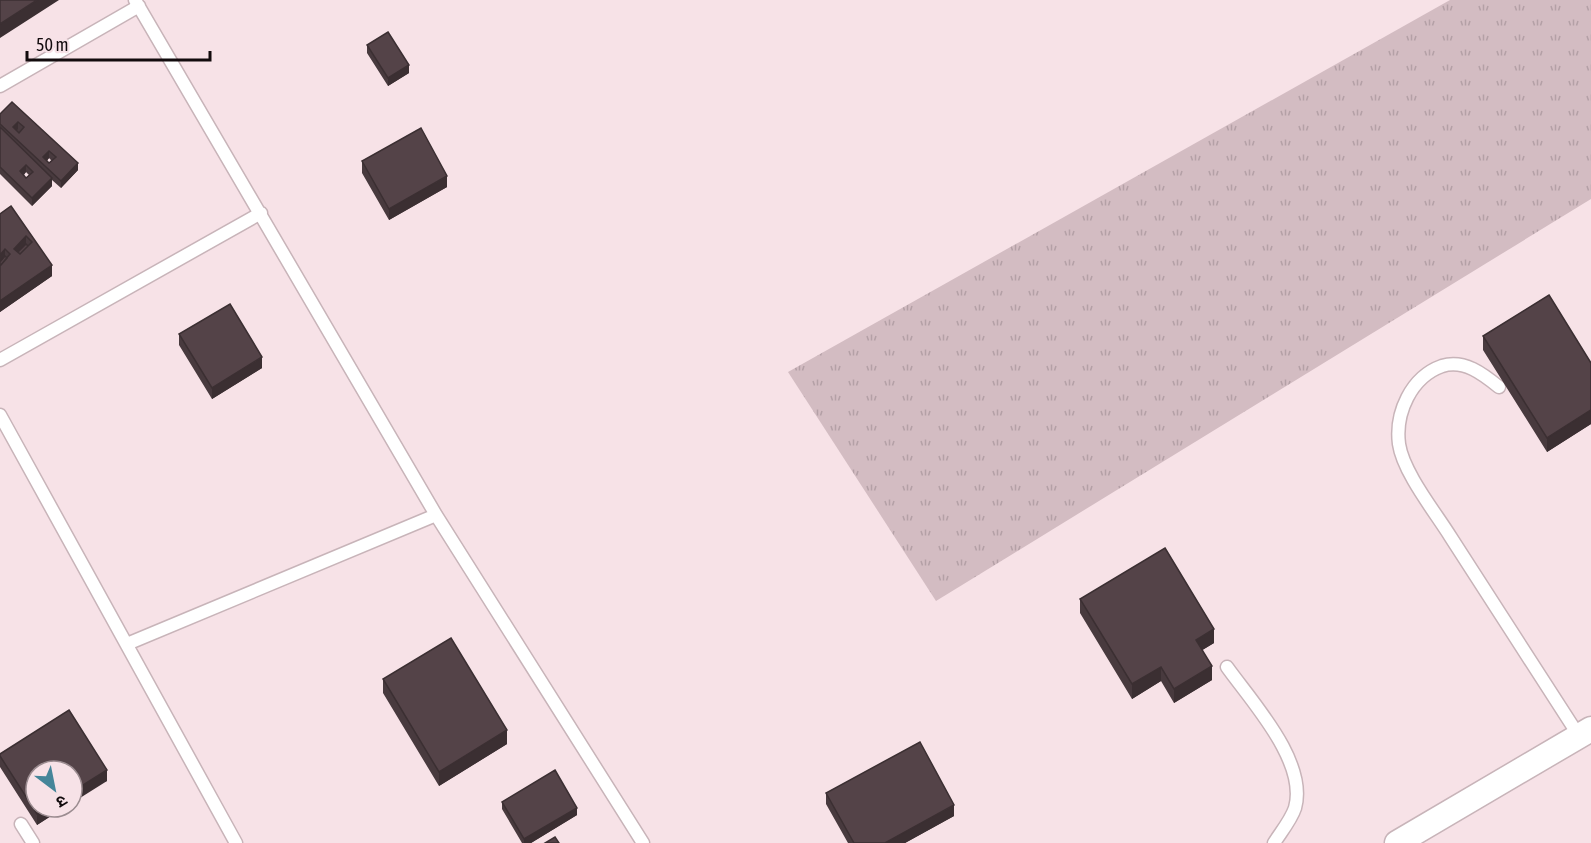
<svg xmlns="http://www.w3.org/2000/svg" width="1591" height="843" font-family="'Asap Condensed','Noto Sans Devanagari',sans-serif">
	<defs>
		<pattern id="grass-tufts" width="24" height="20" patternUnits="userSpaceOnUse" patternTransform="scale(1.5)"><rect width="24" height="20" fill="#d3bcc2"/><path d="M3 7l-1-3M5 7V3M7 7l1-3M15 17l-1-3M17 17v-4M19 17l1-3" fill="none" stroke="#b4a0a6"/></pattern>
	</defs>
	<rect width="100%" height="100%" fill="#f7e2e7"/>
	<path fill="url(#grass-tufts)" d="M1450,0H1591V199L936,601L788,372Z"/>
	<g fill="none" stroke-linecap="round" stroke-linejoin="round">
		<defs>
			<path id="service" d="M135,0L436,515L643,843
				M0,86L139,6
				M0,360L261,213
				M1499,387C1483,374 1464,359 1442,366C1411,377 1395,413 1399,444C1403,472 1435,512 1450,536C1493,603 1536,669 1579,736
				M0,415L236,843
				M127,644L436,515
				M1227,667C1252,702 1308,762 1295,808C1291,820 1281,832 1274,843
				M21,824L33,843"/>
			<path id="minor" d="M1397,843L1591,729"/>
		</defs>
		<use href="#service" stroke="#c8b4b9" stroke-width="15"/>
		<use href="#minor" stroke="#c8b4b9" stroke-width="27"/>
		<use href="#service" stroke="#fff" stroke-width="12"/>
		<use href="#minor" stroke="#fff" stroke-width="24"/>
	</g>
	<path fill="#483a3e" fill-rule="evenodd" d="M367,45L409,73L388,86L367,53Z
		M12,102L78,170L61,188L52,180V186L32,206L0,174V114ZM49,158L52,161L49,163L47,161ZM26,172L29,175L26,178L24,175Z
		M362,161L447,187L389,220L362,173Z
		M11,206L52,276L0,312V214Z
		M179,334L262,368L212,399L179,345Z
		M1483,336L1591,363V424L1547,452L1483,350Z
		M1080,599L1214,643L1202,650L1212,680L1174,703L1161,681L1132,699L1080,613Z
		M383,679L507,744L439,786L383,693Z
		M0,754L107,781L36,807H65L37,825L0,767Z
		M826,793L954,816L905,843H848L826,804Z
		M502,802L577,815L531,843H522L502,809Z"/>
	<path fill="#3b2f32" d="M37,0H59L0,38V24Z
		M409,65V73L388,86V78Z
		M18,122V129L13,135V127Z
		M49,151V158L43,165V157Z
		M78,163V170L61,188V181Z
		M26,165V172L20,178V171Z
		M447,176V187L389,220V209Z
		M52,178V186L32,206V198Z
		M26,236V248L16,258L14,249Z
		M5,249V260L0,266V255Z
		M52,265V276L0,312V301Z
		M262,357V368L212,399V388Z
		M1591,410V424L1547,452V438Z
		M1214,629V643L1196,654V640Z
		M1212,666V680L1174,703V689Z
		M1161,667V681L1132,699V684Z
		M507,730V744L439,786V772Z
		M107,770V781L72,803V792Z
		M954,805V816L905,843H885Z
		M48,807H65L37,825V814Z
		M577,808V815L531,843H524V839Z"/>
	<path fill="#544348" stroke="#3b2f32" stroke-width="1.5" fill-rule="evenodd" d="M0,0H37L0,24Z
		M388,32L409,65L388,78L367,45Z
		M12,102L78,163L61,181L0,124V114ZM18,122L24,127L19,133L13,127ZM49,151L56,157L49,163L43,157Z
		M0,127L52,178L32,198L0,167ZM26,165L33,172L26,178L20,171Z
		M421,128L447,176L389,209L362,161Z
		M11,206L52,265L0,301V266L10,254L5,249L0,255V214ZM26,236L32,242L20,254L14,249Z
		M26,244L28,246L20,254L18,252Z
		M5,256L7,258L0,266V262Z
		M1549,295L1591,363V410L1547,438L1483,336Z
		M230,304L262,357L212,388L179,334Z
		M1165,548L1214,629L1196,640L1212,666L1174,689L1161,667L1132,684L1080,599Z
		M451,638L507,730L439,772L383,679Z
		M69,710L107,770L72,792V771H36V807H48L37,814L0,756V754Z
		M920,742L954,805L885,843H854L826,793Z
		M555,770L577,808L524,839L502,802Z
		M555,837L559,843H545Z"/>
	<g transform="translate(54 789) rotate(148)"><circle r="28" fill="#f7e2e7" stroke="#9b8c90" stroke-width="1.5"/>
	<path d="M0-4.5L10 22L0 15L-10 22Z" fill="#458599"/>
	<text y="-9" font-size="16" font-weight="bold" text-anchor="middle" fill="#120b0d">उ</text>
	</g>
	<path d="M27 51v9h183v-9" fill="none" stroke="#120b0d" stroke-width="3"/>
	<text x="36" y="51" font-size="18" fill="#120b0d" stroke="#f7e2e7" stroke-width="4.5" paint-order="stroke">50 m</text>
</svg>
